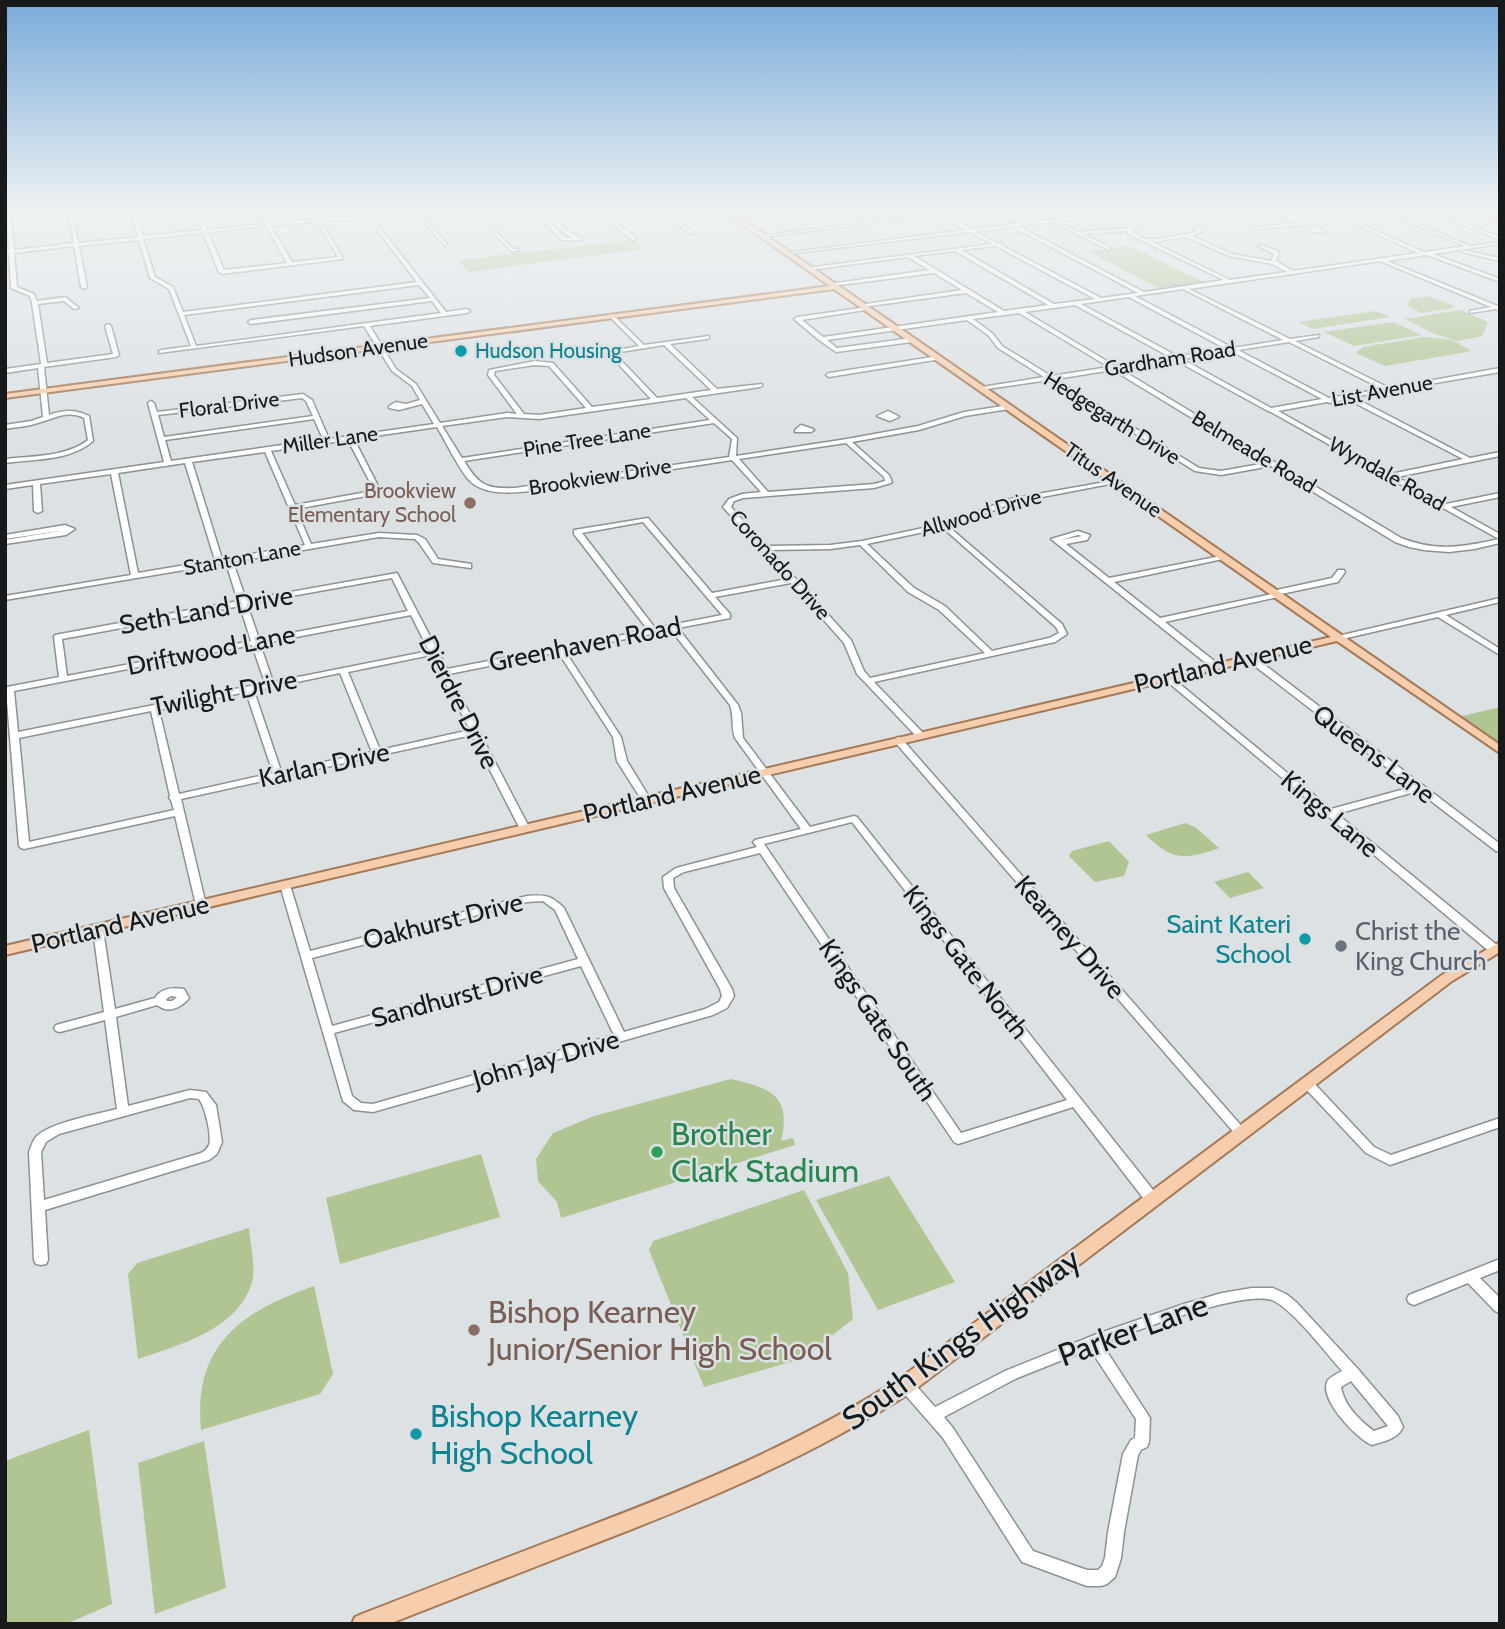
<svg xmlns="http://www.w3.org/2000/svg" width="1505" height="1629" font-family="Cabin,sans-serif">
	<rect width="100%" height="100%" fill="#dce1e4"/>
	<path fill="#b0c592" d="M633,240L643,249L469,272L458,260Z
		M1130,246L1207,284L1162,290L1088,251Z
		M1428,296L1454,306V308L1421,313L1408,306L1410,299Z
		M1460,310L1488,322L1482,336L1457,341L1435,334L1405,319Z
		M1376,311L1390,317L1313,329L1299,322Z
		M1393,322L1422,335L1354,346L1324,332Z
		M1424,337L1452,340L1472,351L1385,366L1356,353L1363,347Z
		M1500,707V750L1454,718Z
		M1185,823L1195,827L1219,848C1185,860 1172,861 1146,835Z
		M1109,841L1129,862L1124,876L1095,882L1069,856L1072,851Z
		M1248,872L1264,888L1230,898L1214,882Z
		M731,1079C770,1088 792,1095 781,1141L793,1138L795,1145L561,1218L557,1202L538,1181L536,1159L553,1133L594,1116Z
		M481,1154L500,1217L340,1264L326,1198Z
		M889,1176L955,1282L878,1310L816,1200Z
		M804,1190L848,1273L853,1319L804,1358L704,1387L649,1250L653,1241Z
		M249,1228C250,1241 256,1270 252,1282C238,1330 179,1345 138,1359L128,1274L137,1263Z
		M314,1286L333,1374L320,1394L201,1430C193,1345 240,1312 314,1286Z
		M89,1430L112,1604L66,1624H5V1461Z
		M204,1441L226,1588L155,1614L138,1463Z"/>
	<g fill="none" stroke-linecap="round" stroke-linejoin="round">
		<defs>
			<path id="minor" d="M7,210H28L11,213L14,250L74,243L68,210H72L78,243L138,237L130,210H134L143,236L202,230L194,210H198L207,230L265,224L257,210H261L269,223L315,219L310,210H314L319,218L367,216L362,210H366L371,216L416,214V213L418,212L421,214L472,212V210L477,211L545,210L568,231L581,238V240H562L534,212L479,214L513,249H518L520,250L512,252L475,214L423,217L447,244L445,246L419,217L373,219L446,312L467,309L470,311L467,313L370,326L396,369L416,384L440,423L507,413L517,414L488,375L489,370L535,361L553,363L592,407L651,399L607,352L639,346L609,316L612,314L644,345L709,336V338L707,339L670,344L717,389L762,384V386L760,387L692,397L737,438L736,456L847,439L918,426L964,412L1009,405L1012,407L1009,409L965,416L919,430L852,442L889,475L892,482L891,483L874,488L743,498L734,501L731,507L766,546L830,545L862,541L942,524L1014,498L1117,480L1118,481L1115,483L1016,502L949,527L1062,624L1067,634L1055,642L874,682L923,733L924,735L923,737H917L857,674L844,643L791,583L715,597L730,614V618L678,628L738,705L741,713L743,738L810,827L854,816L857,817L1157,1195L1158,1199L1157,1203L1152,1204L1147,1203L1073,1107L958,1144L954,1142L760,853L684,872L673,878L674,888L732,989L734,996L727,1008L713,1015L373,1112L354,1110L343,1101L280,885L281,883L285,882L290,885L310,951L527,896C545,895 551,895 564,908L624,1032L705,1009L719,1002L722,996L720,989L664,888L663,877L676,868L757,847L753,842L755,840L801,829L735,738C731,727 734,716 730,705L671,630L565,651L621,737L627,761L651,800L649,802H643L617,761L613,737L558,652L449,674L530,829L528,831L525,832L520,829L472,735L181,799L206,905L201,908L196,905L175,816L24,849L21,848L19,846L6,689L7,687L59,677L54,637L55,635L238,601L226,563L5,600V596L131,575L111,474L40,484L42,511L38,513L34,511L33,485L5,489V485L164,462L148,403L151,401L154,403L157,412L303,394L312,400L329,439L434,424L422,404L399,410L389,408V406L396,402L406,404L420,400L412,386L392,371L364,326L159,353V351L161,350L191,346L169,289L150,278L139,240L79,246L87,287L84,289L81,287L74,246L14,253L17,287L34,294L37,301L65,297L79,308L74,309L64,301L38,304L47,363L113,354L105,326L108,324L111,326L119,355L116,357L44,367L49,415C63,410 75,409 89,416L93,441C71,461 33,459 5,463V459C31,456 67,457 88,440L84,418C66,409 52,420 34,424C25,427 15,427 5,429V425L31,421L43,417L38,368L5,373V369L41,364L32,303L30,296L11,288L9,253H5V251L9,250L7,213H5ZM540,210L564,233L573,238H565L539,211ZM369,219L417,282L183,312L173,287L155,277L143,239L203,233L219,272L222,274L343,259L321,221ZM317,221L338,257L292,262L271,226ZM266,226L287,263L224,270L208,232ZM419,285L430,298L251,320L248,322L251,324L432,301L441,313L196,346L184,315ZM664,345L711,390L657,398L614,353ZM535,365L549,366L586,408L539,415L524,414L494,375L495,371ZM302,398L306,401L313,416L164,437L158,415ZM686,398L710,420L462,458L442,426L507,417L539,419ZM314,419L323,439L171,461L165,440ZM714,423L732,439L729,457L515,488C487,489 479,486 464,461ZM437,427C446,442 458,467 468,479C483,496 511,493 531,491L732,460L761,492L742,494L729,499L723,507L787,579L712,593L648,518L574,530V534L648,630L447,669L397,573L246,600L233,562L379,537L415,539L419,543L433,563L471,568V564L438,559L425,539L417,535L379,533L311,544L296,509L377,494L379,488L354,439ZM348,440L373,488L372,491L295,505L271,451ZM846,443L884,477L885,481L874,484L768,492L739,459ZM265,452L305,545L222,559L192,462ZM185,463L215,560L138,573L118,473ZM643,522L722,615L655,628L582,533ZM943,528L1056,627L1059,633L1049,638L992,651L945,606L914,588L867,544ZM860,545L908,592L939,610L985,653L870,678L864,671L851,640L770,550L830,549ZM392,578L408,611L259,639L247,604ZM240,606L251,641L67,676L62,639ZM411,615L429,651L273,682L260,644ZM252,645L265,683L18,732L14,691ZM431,655L470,730L380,750L348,672ZM340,673L372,752L281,771L254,691ZM246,692L273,773L179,794L159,710ZM151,711L170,796L169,798L171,800L174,810L29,842L19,738ZM852,822L1067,1100L961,1133L764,844ZM543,901L555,910L578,959L332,1026L312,958L527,902ZM581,966L614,1035L373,1104L361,1103L352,1096L334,1033Z
				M597,210H602L636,238V240H632Z
				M660,210H665L694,233L690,234Z
				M782,210H797L735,218L733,217Z
				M899,210H905L917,218L762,237L760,236L910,217Z
				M930,210H936L972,229L1113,212L1112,210H1116L1139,220L1138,226L1131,229C1135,233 1140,237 1146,239C1155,241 1189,234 1198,230L1194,226L1163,210C1176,211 1195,221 1203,231L1192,236L1232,254L1271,261L1274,254L1258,246L1262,245L1279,252L1276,261L1293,271L1418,253L1323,210H1329L1424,252L1465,246L1379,210H1385L1470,246L1500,242V244L1433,254L1500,279V282L1427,255L1387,261L1500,307V311L1496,309L1470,313V311L1491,307L1380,261L1189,289L1290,339L1319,335V337L1295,341L1389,388L1500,368V372L1353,397L1470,458L1500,452V456L1397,477L1446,504L1500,493V497L1451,507L1500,534V543L1474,549L1449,552L1424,550L1409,547L1395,542L1271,466L1221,475L1195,471L1049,380L980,390L979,389L982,387L1044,377L998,348L988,335L967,320L827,340L837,348L912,338L915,340L912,342L836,352L819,340L795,320L794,319L797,317L868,307L871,309L802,320L823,337L998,312L966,293L862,307L859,305L962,290L934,273L832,286L829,284L929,270L908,257L809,270L806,268L992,244L970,232L787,254L785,253L966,230ZM1118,214L1135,222L1134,224L1127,228L1078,232L1058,222ZM1052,222L1109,250L1111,248L1083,234L1127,231L1130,235L1224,280L1144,292L1018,226ZM1013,227L1138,293L1101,298L1001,245L1002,243H997L976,232ZM1186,237L1229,256L1272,264L1287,272L1230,280L1152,242ZM996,246L1095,299L1054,304L961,250ZM955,251L1048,305L1004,311L914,256ZM1183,289L1283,340L1233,348L1135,296ZM1129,297L1226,349L1177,356L1081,304ZM1075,305L1170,357L1115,366L1025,312ZM1019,313L1109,367L1051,376L1002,346L992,333L973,319ZM1289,342L1382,389L1329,398L1238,350ZM1231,351L1322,399L1271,408L1182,359ZM1175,360L1268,411L1271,412L1387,477L1499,539C1463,547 1436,552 1401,538L1120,369ZM1113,370L1266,463L1221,471L1199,468L1056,379ZM1346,399H1347L1463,459L1391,474L1278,411L1327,402L1330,403Z
				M1272,210H1278L1327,232L1325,233L1311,232L1313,229L1304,225L1257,229L1221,213L1225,212L1258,227L1299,223Z
				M1427,210H1433L1500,237V240Z
				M1462,250L1500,258V261L1462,252Z
				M939,356L942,358L941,359L829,377L826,375L829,373Z
				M888,411L898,416L899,417L890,421L877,416Z
				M801,425L813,429L814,430L811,432H795V430Z
				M65,525L75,529L66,535L5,544V540L66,530L5,539V535Z
				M1078,531L1090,535L1087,540L1066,544L1109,578L1226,555V559H1223L1114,582L1160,618L1272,594V591L1332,578L1338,570H1344L1345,572L1338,582L1281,594V597H1278L1165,622L1218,664L1219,666L1218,668H1212L1051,539ZM1078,535L1082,536L1061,540Z
				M1500,598V602L1446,615L1500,649V655L1438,617L1338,640L1334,638L1338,636Z
				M1247,656H1253L1500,844V852L1496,851L1418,791L1337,814L1498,946L1499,949L1498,952H1490L1163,678L1167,675L1170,676L1331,809L1412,787L1247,660L1246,658Z
				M898,737L901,738L1245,1130L1247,1133L1245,1136L1241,1138L1237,1136L895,742L894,740Z
				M98,927L103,930L115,1009L155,998C161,988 172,987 184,989L189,998C181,1008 168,1014 157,1005L116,1017L128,1106L190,1090L206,1092L216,1105L222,1142L217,1154L209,1160L45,1210L48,1260L46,1264L41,1265L36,1264L34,1260L29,1152C31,1147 33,1140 36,1137C48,1123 98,1114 117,1109L105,1020L60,1032L56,1031L54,1028L56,1025L104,1012L93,930ZM171,996L177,997L172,1001H167L166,999ZM190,1098L199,1099C205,1107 212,1135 209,1145C207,1149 205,1151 201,1153L44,1200L41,1152L46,1142L59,1134Z
				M1307,1079L1311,1080L1374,1147L1391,1155L1500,1118V1127L1390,1165L1366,1153L1303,1086L1301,1083L1303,1080Z
				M1500,1259V1270L1480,1278L1500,1298V1313L1495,1311L1468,1283L1414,1305L1409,1303L1407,1299L1409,1295Z
				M1252,1288H1273L1286,1294L1296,1302L1357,1368L1398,1416L1403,1427C1398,1439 1384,1441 1372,1445C1357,1439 1317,1398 1328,1380C1331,1377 1338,1373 1342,1371C1326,1353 1294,1311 1274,1301C1248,1288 1132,1332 1102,1344L1150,1418L1149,1442L1147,1447L1141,1450L1138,1455L1124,1532L1121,1558L1117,1571L1115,1577L1107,1584L1101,1586H1087L1022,1562L943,1438L901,1390L899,1385L901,1380L906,1379L911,1380L935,1407L1005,1371L1097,1334L1184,1304L1222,1293ZM1090,1349L1136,1419L1135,1438L1131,1440L1123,1454L1108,1532L1105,1558L1102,1566L1098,1570H1087L1033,1551L953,1428L944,1417L1015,1379ZM1351,1381L1388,1426L1374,1431C1359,1420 1344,1405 1341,1387Z"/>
			<path id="major" d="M722,210H729L839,286L1500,745V753L1337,641L5,955V946L1331,637L834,289L5,398V394L830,286Z
				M1460,210H1470L1500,218V222Z
				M1500,942V952L1452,981L913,1391C806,1460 691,1507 573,1552C511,1576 451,1600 389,1624H352L355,1617L362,1614C430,1587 498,1561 566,1535C682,1491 795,1446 899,1379L1442,975Z"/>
		</defs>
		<use href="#minor" stroke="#8c9194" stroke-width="3"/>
		<use href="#major" stroke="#a57956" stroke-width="4"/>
		<use href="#minor" fill="#fff" fill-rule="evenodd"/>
		<use href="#major" fill="#f7cead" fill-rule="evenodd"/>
	</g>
	<linearGradient id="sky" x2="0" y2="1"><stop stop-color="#79abda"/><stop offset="0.48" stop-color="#eff2f3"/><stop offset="1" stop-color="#eff2f3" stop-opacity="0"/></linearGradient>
	<rect width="1505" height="438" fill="url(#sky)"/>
	<g fill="#0f9aa8" stroke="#dce1e4" stroke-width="2.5">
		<circle cx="461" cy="351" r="7"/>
		<circle cx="1305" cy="939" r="7"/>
		<circle cx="416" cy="1434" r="7"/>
	</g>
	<g fill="#8d6e63" stroke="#dce1e4" stroke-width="2.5">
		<circle cx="470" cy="503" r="7"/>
		<circle cx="474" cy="1330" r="7"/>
	</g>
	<circle fill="#6b7280" stroke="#dce1e4" stroke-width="2.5" cx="1341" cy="946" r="7"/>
	<circle fill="#2e9e5b" stroke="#dce1e4" stroke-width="2.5" cx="657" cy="1152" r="7"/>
	<g text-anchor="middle" stroke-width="5" stroke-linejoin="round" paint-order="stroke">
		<g font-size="21" fill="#18191a" stroke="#dce1e4">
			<text transform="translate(358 350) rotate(-8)" y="7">Hudson Avenue</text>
			<text transform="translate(1170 359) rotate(-9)" y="7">Gardham Road</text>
			<text transform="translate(1382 391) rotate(-10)" y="7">List Avenue</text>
			<text transform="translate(229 405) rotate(-7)" y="7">Floral Drive</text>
			<text transform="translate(1112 418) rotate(32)" y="7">Hedgegarth Drive</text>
			<text transform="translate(330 440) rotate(-8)" y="7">Miller Lane</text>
			<text transform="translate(587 440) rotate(-9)" y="7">Pine Tree Lane</text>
			<text transform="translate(1254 452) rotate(31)" y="7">Belmeade Road</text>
			<text transform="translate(1387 474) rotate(29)" y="7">Wyndale Road</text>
			<text transform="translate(600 477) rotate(-9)" y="7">Brookview Drive</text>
			<text transform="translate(1113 480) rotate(35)" y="7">Titus Avenue</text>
			<text transform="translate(981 513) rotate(-16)" y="7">Allwood Drive</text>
			<text transform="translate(242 558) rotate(-10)" y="7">Stanton Lane</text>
			<text transform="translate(780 565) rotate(48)" y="7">Coronado Drive</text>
		</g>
		<g font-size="21" fill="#0d838f" stroke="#dce1e4" text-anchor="start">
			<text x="475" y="358">Hudson Housing</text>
		</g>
		<g font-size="21" fill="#785e54" stroke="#dce1e4" text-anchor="end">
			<text x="456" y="498">Brookview<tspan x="456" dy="24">Elementary School</tspan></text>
		</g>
		<g font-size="26" fill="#18191a" stroke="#dce1e4">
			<text transform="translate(206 610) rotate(-10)" y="9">Seth Land Drive</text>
			<text transform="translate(585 644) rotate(-11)" y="9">Greenhaven Road</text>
			<text transform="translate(211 650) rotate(-11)" y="9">Driftwood Lane</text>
			<text transform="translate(1223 664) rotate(-13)" y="9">Portland Avenue</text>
			<text transform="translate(224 693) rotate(-11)" y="9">Twilight Drive</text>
			<text transform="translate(459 702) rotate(63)" y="9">Dierdre Drive</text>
			<text transform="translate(1374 754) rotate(37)" y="9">Queens Lane</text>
			<text transform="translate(324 765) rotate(-12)" y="9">Karlan Drive</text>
			<text transform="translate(672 794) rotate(-13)" y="9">Portland Avenue</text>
			<text transform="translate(1330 814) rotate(40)" y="9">Kings Lane</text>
			<text transform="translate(443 921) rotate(-14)" y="9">Oakhurst Drive</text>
			<text transform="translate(120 924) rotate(-13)" y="9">Portland Avenue</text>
			<text transform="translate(1070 937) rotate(49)" y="9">Kearney Drive</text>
			<text transform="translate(966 962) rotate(52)" y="9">Kings Gate North</text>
			<text transform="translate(457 996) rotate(-15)" y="9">Sandhurst Drive</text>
			<text transform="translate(878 1020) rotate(56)" y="9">Kings Gate South</text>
			<text transform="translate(546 1059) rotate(-16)" y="9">John Jay Drive</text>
		</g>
		<g font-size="26" fill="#0d838f" stroke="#dce1e4" text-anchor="end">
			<text x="1291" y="933">Saint Kateri<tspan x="1291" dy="30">School</tspan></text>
		</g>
		<g font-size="26" fill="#5b616d" stroke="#dce1e4" text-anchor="start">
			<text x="1355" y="940">Christ the<tspan x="1355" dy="30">King Church</tspan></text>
		</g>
		<g font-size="32" fill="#27864d" stroke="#dce1e4" text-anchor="start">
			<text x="671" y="1145">Brother<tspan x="671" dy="37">Clark Stadium</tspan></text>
		</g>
		<g font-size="32" fill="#785e54" stroke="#dce1e4" text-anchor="start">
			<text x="488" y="1323">Bishop Kearney<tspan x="488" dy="37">Junior/Senior High School</tspan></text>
		</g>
		<g font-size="32" fill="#18191a" stroke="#dce1e4">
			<text transform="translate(1133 1330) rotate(-20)" y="11">Parker Lane</text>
			<text transform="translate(961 1339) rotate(-36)" y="11">South Kings Highway</text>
		</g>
		<g font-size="32" fill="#0d838f" stroke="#dce1e4" text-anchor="start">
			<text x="430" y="1427">Bishop Kearney<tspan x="430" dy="37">High School</tspan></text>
		</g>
	</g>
	<rect width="1505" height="1629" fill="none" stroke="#18191a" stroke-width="14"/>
</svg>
